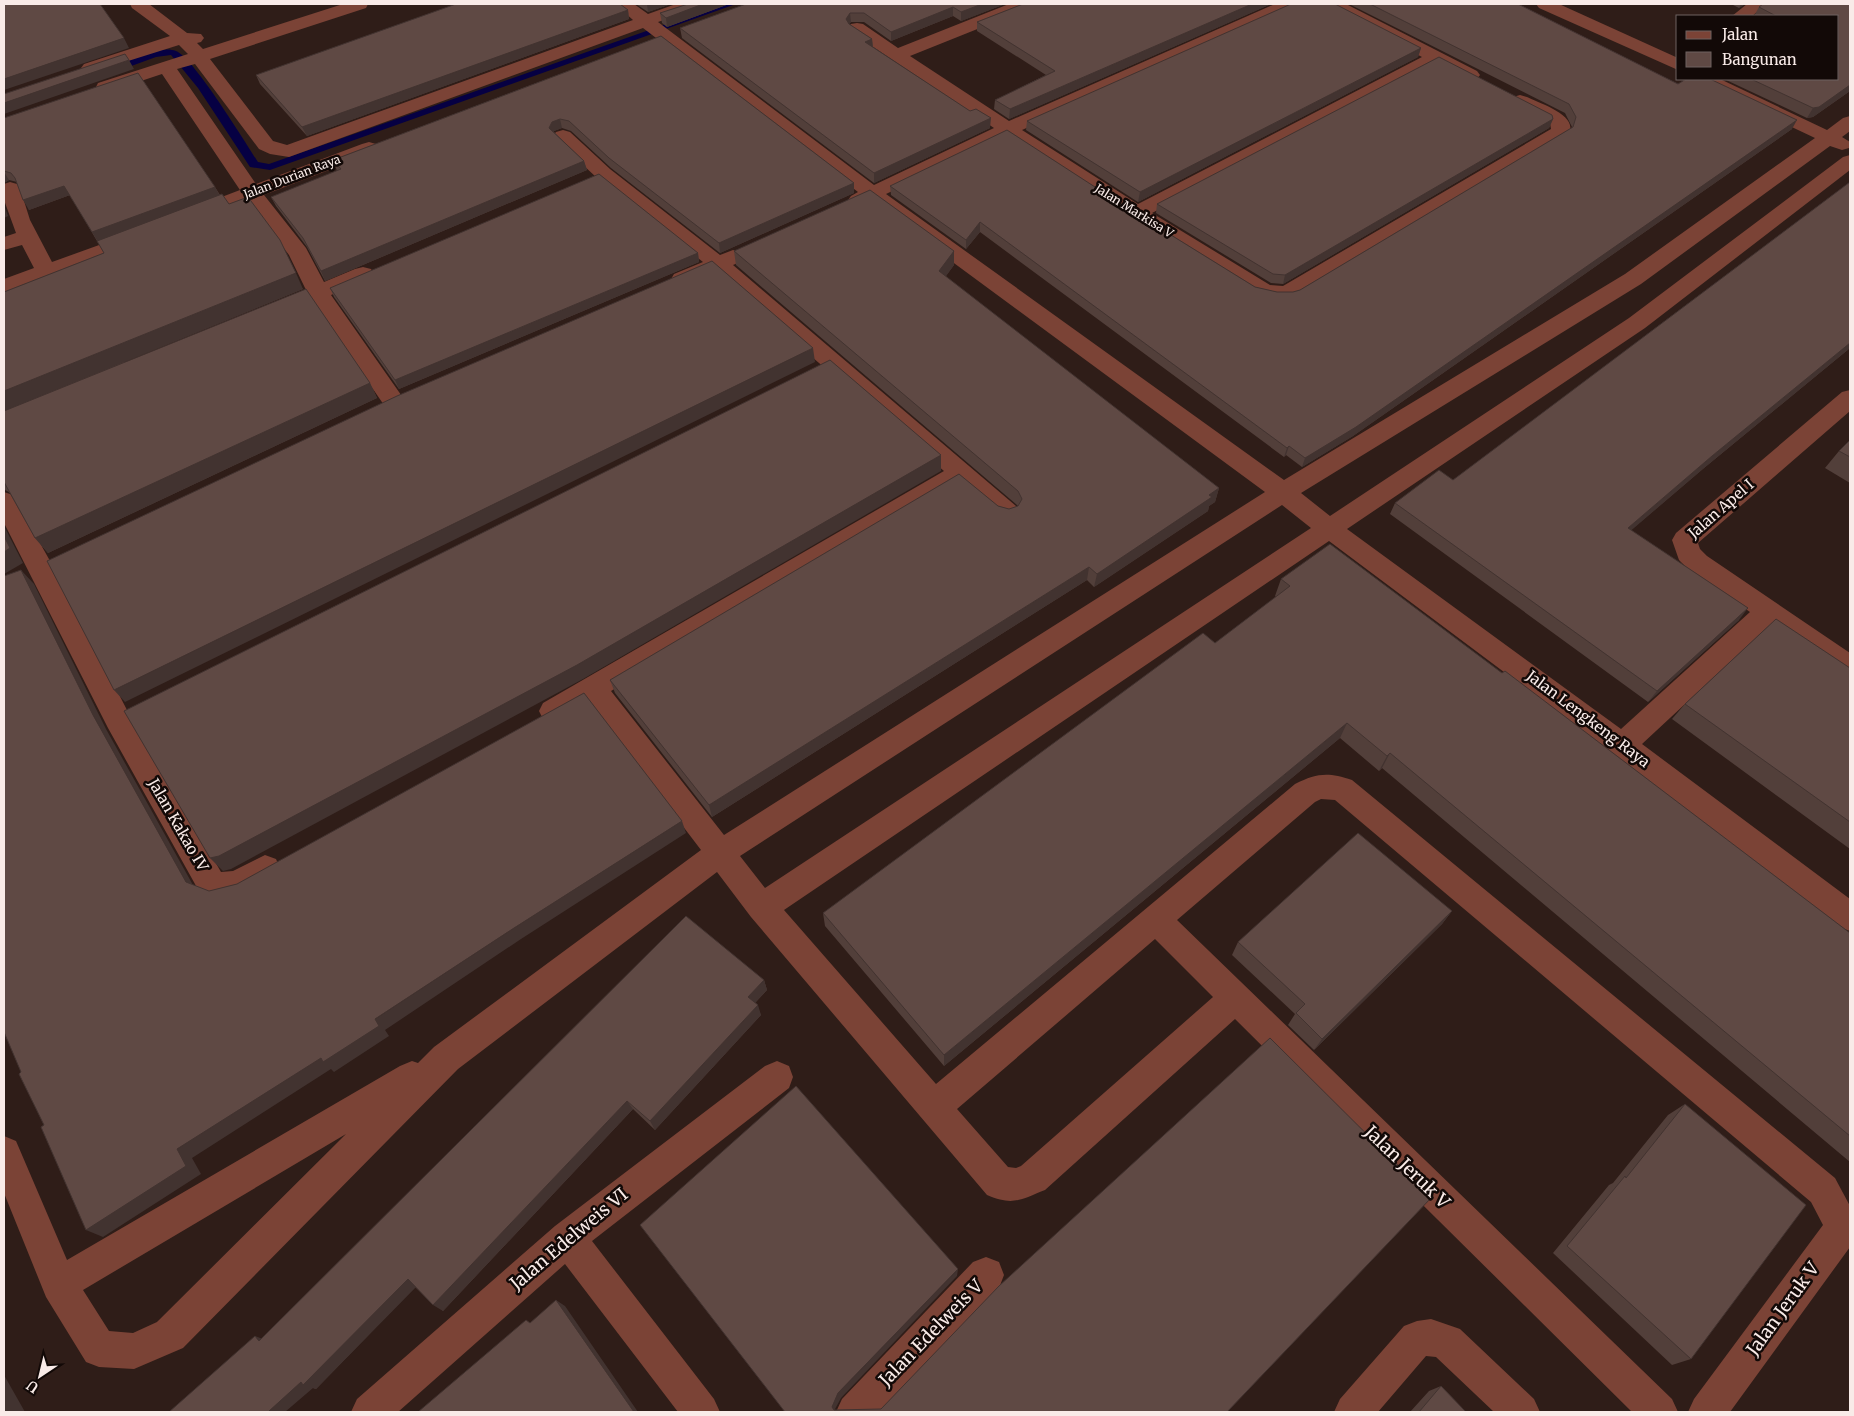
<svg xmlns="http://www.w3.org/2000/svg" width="1854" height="1416" font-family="Merriweather,serif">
	<rect width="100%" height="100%" fill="#2f1d18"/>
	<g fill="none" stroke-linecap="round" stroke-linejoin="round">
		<path fill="#060043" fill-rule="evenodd" d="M723,4H736L270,170L250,167L198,88L171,55L156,57L112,73L107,70C113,64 126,61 135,58C147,54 164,46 176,51C193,57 245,142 258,162L269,164Z"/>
		<path fill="#7b4336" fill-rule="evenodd" d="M130,4H149L187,33L201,34L204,38L201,42L197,43L203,49L343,4H368L366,8L210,59L273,141L287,145L633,20L615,4H634L648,14L676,4H700L698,8L658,22L874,185L994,128L851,32L848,28L851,24L857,23L863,24L898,48L1009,4H1032L1030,8L910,56L1009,121L1275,4H1297L1295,8L1022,130L1138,204L1422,57L1327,8L1324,4H1346L1477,71L1480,75L1477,79L1471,81L1465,79L1436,64L1152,213L1270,285L1283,286L1551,129L1550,123L1513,105L1511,101L1513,97L1520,95L1527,97C1539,103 1581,116 1568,135L1296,298C1280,302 1269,300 1254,295L1129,217L1006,137L886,194L1284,480L1625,274L1815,138L1699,83L1697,79H1720L1827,130L1843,118L1850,116V131L1842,137L1850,142L1849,148L1842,150L1830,146L1641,284L1301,493L1330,516L1629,318L1843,157L1850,155V170L1645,328L1347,529L1621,729L1750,612L1689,570L1679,560L1672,540L1676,533L1842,392L1850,390V411L1698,543L1700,549L1707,556L1850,653V678L1840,675L1769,626L1642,744L1850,899V931L1839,927L1612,753L1329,541L784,910L936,1084L1295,784C1317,773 1328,772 1352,780L1835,1178L1850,1206V1247L1730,1412H1688L1694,1399L1823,1225L1811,1202L1335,800L1321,799L1315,802L1177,920L1672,1399L1678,1412H1632L1235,1019L1045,1190C1020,1200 1013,1206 987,1195L751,917L717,872L458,1069L183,1348L134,1369L99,1367L86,1362L46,1297L4,1193V1136L16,1141L67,1260L400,1066L412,1061L418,1063L434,1047L701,850L589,703C575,712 561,725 543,719L539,711L543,703L944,471L715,273L682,286L674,284L671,279L674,274L703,262L596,177L556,140L553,136L556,132L563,130L570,132L610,169L720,255L733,250L740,252L743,257L740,262L733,265L1016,506L1019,512L1016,518L1007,521L998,518L959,485L611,691L724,835L1265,492L871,202L858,206L851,204L848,200L851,196L858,192L643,28L289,157L270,154L259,149L195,64L177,69L256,184L362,144L369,142L376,144L379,148L376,152L264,195L306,248L324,282L355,269L363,267L371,269L374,274L371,279L331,295L406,402L402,408L394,410L386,408L314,303C300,308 283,319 268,315L265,310L268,305L306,290L289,255L248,201L192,221L185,219L182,215L185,211L240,190L162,74L105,93L98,91L96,87L98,83L188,54L179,45L90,73L84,72L81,68L84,64L170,36L132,8ZM1282,505L1311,528L765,888L740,856ZM1155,939L1213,997L1021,1166L1016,1168L1008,1167L957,1109ZM346,1134L157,1322L133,1333L109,1331L83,1290Z
			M1536,4H1559L1678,58V70L1539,8Z
			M1747,4H1767L1752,16H1732Z
			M10,182L17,184L20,188L30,220L52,262L138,231L145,232L148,237L145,242L56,275L55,278L4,294V279L34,268L22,245L4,250V237L16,233L4,200V184Z
			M4,492L13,495L54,568L128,712L221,872L233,871L265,855L276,859L280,868C272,885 243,900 223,899C215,899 208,895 200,893L108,728L4,523Z
			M777,1061L789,1066L793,1077L789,1088L592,1241L714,1399L720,1412H678L565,1264L398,1412H351L357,1399L555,1226L765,1066Z
			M986,1257L999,1262L1004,1275L999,1288L881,1412H836L842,1399L973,1262Z
			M1431,1319L1460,1329L1534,1399L1540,1412H1494L1436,1357L1426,1356L1378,1412H1334L1340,1399L1404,1326L1417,1321Z"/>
	</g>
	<path fill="#523f3a" d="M636,4H671L648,12Z
		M688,4H729L667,27L662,23L660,13Z
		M746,4H1005L961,21L953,16L891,41L864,22H851L849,24L872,39L873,47L990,128L874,183L682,38L680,28Z
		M1023,4H1271L1009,119L994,109L995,100L1046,75L977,31V22Z
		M1349,4H1518L1678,84L1792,129L1353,436L1302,467L1286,455L1284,457L980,232L966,249L891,195L890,186L1129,209L1255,287L1277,292H1293L1300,290L1572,128V127L1565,113Z
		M1731,4H1745L1739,8Z
		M1850,4V91L1813,117L1807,118L1724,79H1838V16H1754L1759,7Z
		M628,10L629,19L307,136L260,84L256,75Z
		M661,36L854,183V193L720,253L611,168L571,131L562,128L554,131V132L584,161L587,170L325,281L307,247L276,206L271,197L337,171L333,160Z
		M1421,48L1418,57L1138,202L1026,130L1027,121Z
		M4,118L215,187L220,195L229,204L303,289L124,362L370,383L377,398L48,553L35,538L9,492L5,490L4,491V292L104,253L70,195L29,210L17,182L9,180L4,183Z
		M1553,119L1549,128L1283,284L1271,283L1156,213L1157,204Z
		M1850,182V348L1704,468L1631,530L1739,620L1648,702L1390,514L1395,503L1453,480Z
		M734,251H954V265L945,277L1219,488L1215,502L1209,506L1208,511L1094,587L1087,580L712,817L615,693L610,680L998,506L1009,509L1018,506L1017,505L736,265Z
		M698,253L699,262L399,389L334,297L330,288Z
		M1850,440V483L1825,468L1839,451Z
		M1281,579L1502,673L1850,933V1162L1382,768L1379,771L1340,738L944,1066L825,926L823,913L1215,643L1276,597L1275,596Z
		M1850,668V849L1672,719L1685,704Z
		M1452,911L1442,924L1314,1050L1288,1025L1295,1014L1232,955L1238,942Z
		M764,980L767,990L755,1003L761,1015L655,1130L633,1109L443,1311L415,1287L316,1389L313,1388L262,1338Z
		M1685,1104L1691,1359L1672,1365L1553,1253L1609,1185L1613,1183L1668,1115Z
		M1441,1386L1466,1412H1410L1429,1391Z"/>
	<path fill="#423330" d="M647,4H671L648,12Z
		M703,4H729L667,27L666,18Z
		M982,4H1005L961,21V12Z
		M1252,4H1271L1009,119L1010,109Z
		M1741,4H1745L1739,8Z
		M953,7V16L891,41V32Z
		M628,10L629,19L307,136L302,127Z
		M850,13L851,22L846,28V19Z
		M124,38L129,48L4,90V79Z
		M872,39L873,49L865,42Z
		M1421,48L1418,57L1138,202L1140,192Z
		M129,60L134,69L4,114V103Z
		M1850,85V91L1813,117L1807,118L1813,108Z
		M991,118L990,128L874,183V173Z
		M560,119L562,128L554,131L552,137L549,128L552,122Z
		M1553,119L1549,128L1283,284L1285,275Z
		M1797,120L1792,129L1353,436L1302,467L1305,458Z
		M584,161L587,170L325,281L321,271Z
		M4,172L9,180L4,183Z
		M854,183V193L720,253L719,243Z
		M64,186L70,195L29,210L23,200Z
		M215,187L220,196L98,242L92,232Z
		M4,205L8,216L4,218Z
		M980,222V232L966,249V240Z
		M954,251V265L939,286V271Z
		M698,253L699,262L399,389L395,380Z
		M296,273L303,289L4,411V391Z
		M1850,343V348L1704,468L1620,540L1628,528L1712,456Z
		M813,348L815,362L125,702L114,690Z
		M370,383L377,398L48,553L35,538Z
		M1289,446L1286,455L1284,457L1287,448Z
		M941,455V471L583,679L231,869L223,871L210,858Z
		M1219,488L1215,502L1209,506L1208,511L1094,587L1097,574Z
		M4,526L23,563L4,574Z
		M1089,567L1087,580L712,817L709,805Z
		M21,570L34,584L106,729L198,894L186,882L93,715Z
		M1748,608L1739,620L1648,702L1657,691Z
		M1347,723L1340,738L944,1066V1055Z
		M1390,753L1382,768L1379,771L1387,756Z
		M682,821L686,833L521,939L385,1030L389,1036L334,1072L331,1069L192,1158L201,1174L103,1237L86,1230L177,1149L514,928Z
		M1452,911L1442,924L1314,1050L1322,1039Z
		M764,980L767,990L751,1007L748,997Z
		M758,1005L761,1015L655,1130L650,1121Z
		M627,1101L633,1109L443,1311L433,1305Z
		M958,1269L957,1276L841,1398L834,1411L832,1407L838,1393Z
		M408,1279L418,1285L316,1389L313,1388L285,1412H268Z
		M556,1300L565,1306L638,1412H634Z
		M255,1336L268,1341H259Z
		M4,1375L25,1412H4Z"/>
	<path fill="#5f4944" stroke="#423330" d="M4,4H100L124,38L4,79Z
		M456,4H620L628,10L302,127L256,75Z
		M688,4H703L666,18L660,13Z
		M746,4H982L961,12L953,7L891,32L864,13H850L846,19L849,24L872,39L865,42L970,111L976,109L991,118L874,173L680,28Z
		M1023,4H1252L1010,109L995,100L1055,71L977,22Z
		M1291,4H1335L1421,48L1140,192L1027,121Z
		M1370,4H1518L1678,84L1686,79H1710L1797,120L1356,427L1305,458L1289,446L1287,448L980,222L966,240L890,186L1007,130L1129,209L1255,287L1277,292H1293L1300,290L1573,127L1576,117L1569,104Z
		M1763,4H1850V85L1819,107L1813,108L1751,79H1838V16H1776L1759,7Z
		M661,36L854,183L719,243L609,158L569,121L560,119L552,122L549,128L584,161L321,271L303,238L271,197L341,169L333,160Z
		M125,54L129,60L4,103V94Z
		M1439,57L1552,115L1553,119L1285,275L1273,274L1157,204Z
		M138,73L215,187L92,232L64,186L23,200L15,178L11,173L4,171V118Z
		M599,174L698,253L395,380L330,288Z
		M1850,182V343L1712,456L1628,528L1748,608L1657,691L1395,503L1439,470L1453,480Z
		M870,190L954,251L939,271L1219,488L1209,495L1212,497L1097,574L1089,567L709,805L610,680L959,474L998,506L1009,509L1018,506L1022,499L1018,491L734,251Z
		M222,194L229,204L248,197L280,240L296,273L4,391V292L104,253L97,241Z
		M712,261L813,348L114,690L47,561L397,396Z
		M306,289L370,383L35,538L4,482V411Z
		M830,360L941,455L577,665L219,856L210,858L124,711Z
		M1850,440V457L1839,451Z
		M4,536L10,548L4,552Z
		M1330,544L1502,673L1505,671L1850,933V1136L1390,753L1387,756L1347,723L944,1055L823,913L1203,633L1215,643L1290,586L1281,579Z
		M21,570L93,715L186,882L209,891L237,884L584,693L682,821L514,928L375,1019L379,1026L323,1062L321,1058L177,1149L186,1166L86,1230L41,1127L44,1125L19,1074L21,1072L4,1032V576Z
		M1776,619L1850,668V822L1685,704Z
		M1358,833L1452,911L1322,1039L1296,1013L1305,1004L1238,942Z
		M686,916L764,980L748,997L758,1005L650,1121L627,1101L433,1305L408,1279L303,1385L301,1382L268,1412H169L255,1336L259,1341Z
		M1270,1038L1431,1198L1227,1412H785L640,1225L796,1086L958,1269L838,1393L832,1407L834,1410L881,1409L999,1286Z
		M1685,1104L1806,1205L1691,1359L1567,1246L1625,1176L1626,1178Z
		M556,1300L634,1412H418L526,1320L530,1323Z
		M1441,1386L1466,1412H1419Z"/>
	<g text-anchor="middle" stroke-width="5" stroke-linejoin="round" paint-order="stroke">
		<g font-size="12" fill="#f9ebe8" stroke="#120907">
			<text transform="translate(292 177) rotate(-21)" y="4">Jalan Durian Raya</text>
			<text transform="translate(1134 211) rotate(32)" y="4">Jalan Markisa V</text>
		</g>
		<g font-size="15" fill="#f9ebe8" stroke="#120907">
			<text transform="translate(1721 509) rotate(-41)" y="5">Jalan Apel I</text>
			<text transform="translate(1588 719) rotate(37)" y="5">Jalan Lengkeng Raya</text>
			<text transform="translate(178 825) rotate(60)" y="5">Jalan Kakao IV</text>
		</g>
		<g font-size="18" fill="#f9ebe8" stroke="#120907">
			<text transform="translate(1407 1167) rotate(44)" y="6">Jalan Jeruk V</text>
			<text transform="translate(569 1239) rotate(-40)" y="6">Jalan Edelweis VI</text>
			<text transform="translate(1783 1309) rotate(-54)" y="6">Jalan Jeruk V</text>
			<text transform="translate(931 1333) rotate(-46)" y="6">Jalan Edelweis V</text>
		</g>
	</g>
	<rect width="1854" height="1416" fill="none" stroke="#f9ebe8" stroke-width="10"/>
	<rect x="1676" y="15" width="162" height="65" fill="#120907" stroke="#6e6361"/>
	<rect x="1686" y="31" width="25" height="8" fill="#7b4336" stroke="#6e6361"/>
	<text x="1722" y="40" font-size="15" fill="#f9ebe8">Jalan</text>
	<rect x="1686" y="52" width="25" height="15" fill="#5f4944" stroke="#6e6361"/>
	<text x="1722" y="65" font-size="15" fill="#f9ebe8">Bangunan</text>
	<g transform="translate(40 1376) rotate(215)" stroke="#120907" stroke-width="4" paint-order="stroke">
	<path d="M0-4L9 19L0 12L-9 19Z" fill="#f9ebe8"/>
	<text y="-8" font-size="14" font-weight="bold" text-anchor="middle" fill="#f9ebe8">U</text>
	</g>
</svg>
